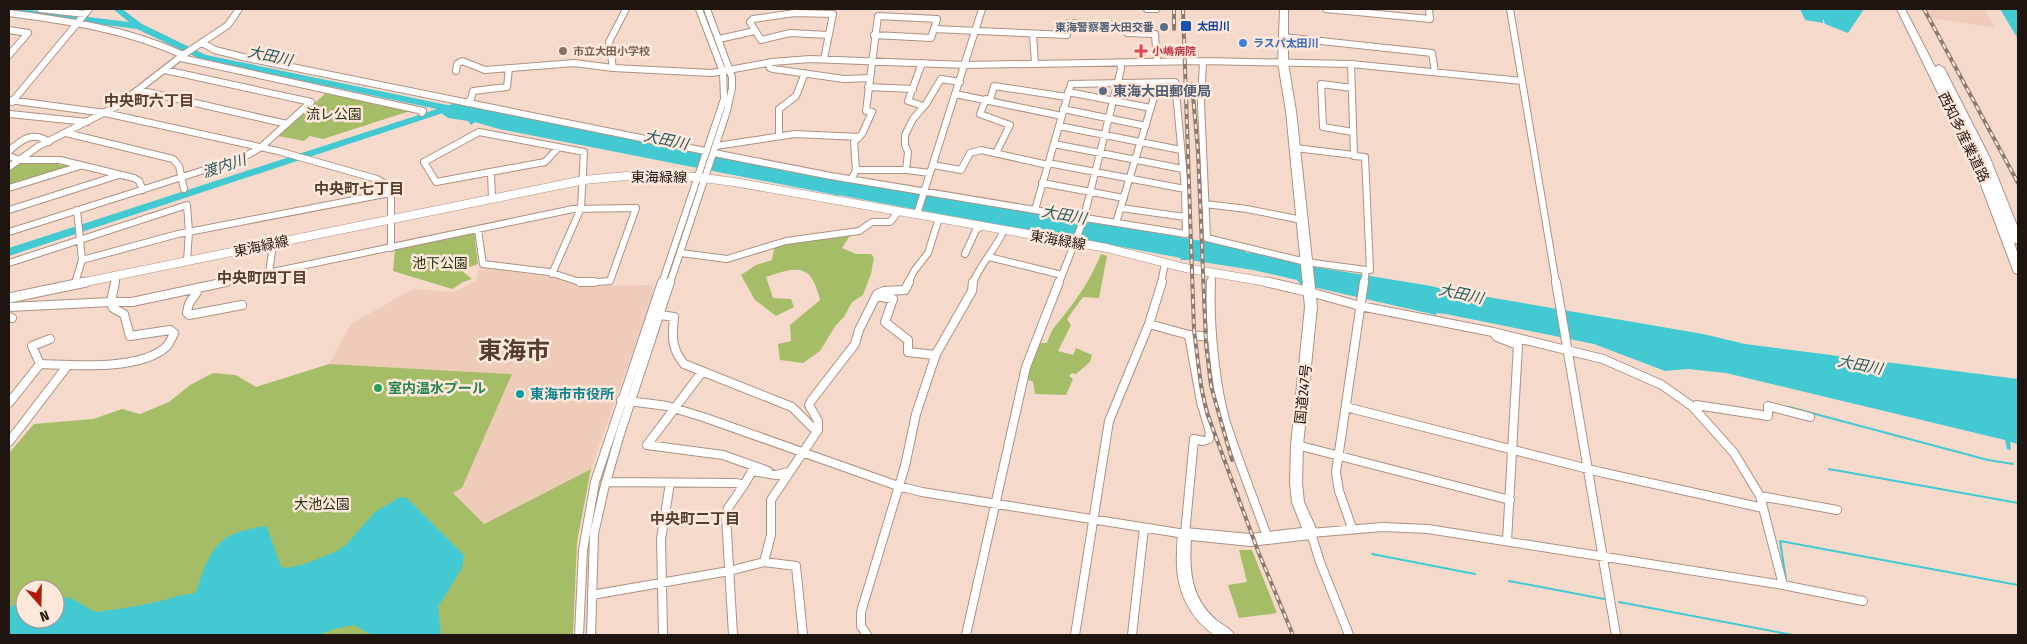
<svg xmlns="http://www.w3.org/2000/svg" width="2027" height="644" font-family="'Fira Sans Condensed','Noto Sans JP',sans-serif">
	<rect width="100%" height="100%" fill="#f5dacb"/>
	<path fill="#eeccb9" d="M1921,9H1984L1996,28L1925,17Z
		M480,266L559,279L580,286L653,285L652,298L591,469L484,524L453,493L462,488L512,374L329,364L351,324L413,289L454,292L476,281Z"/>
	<path fill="#a6bd68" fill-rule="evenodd" d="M327,92L410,111L323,139L310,136L304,141L278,136Z
		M20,162L49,163L70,166L9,187V170Z
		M474,232L478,264L463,269V272L472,279L463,282L452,289L393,271L395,250Z
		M851,234L842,248L856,254H871L874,258L871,274L863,295L852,302L844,317L836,325L820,351L803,363L780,360L778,344L791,341L790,325L820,300C811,262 797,267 766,277L773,298L791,299L794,307L776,316L755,300L741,275L756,265L772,260L775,245Z
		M1101,254L1107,256L1099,298L1083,297L1067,319L1071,325L1058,351L1073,355L1076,348L1092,355L1090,362L1076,374L1072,373L1069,376L1073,379L1066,395L1035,394L1033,382L1027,379L1039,343H1047C1053,326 1055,327 1065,314C1080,295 1092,276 1101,254Z
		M329,364L512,374L462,488L453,493L484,524L591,469L577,542L573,635H9V453L34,424L93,419L122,409L140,414L169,402L190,385L213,373L236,375L256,387ZM25,589H55V619H25Z
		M1239,550H1252L1277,613L1239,618L1228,585L1247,582Z"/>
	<path fill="#42c9d2" d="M1800,9H1864L1848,33L1825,24L1823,18V23L1805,20Z
		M2000,9H2018V39Z
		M455,103L784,169V171L900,191L905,189L1242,248L1247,253L1251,252L1315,267L1431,286L1447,290L1703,334L1745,344L2018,379V444L2010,442L2011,450L2007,449L2005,440L1726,373L1688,369L1665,371L1594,344L1446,314L1437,313L1436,315L1300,284L1297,280L1253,270L1190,260H1180L1181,258C1066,236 952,217 839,195L837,197L836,195L499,129L475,122L471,125L468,121L448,118L437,110Z
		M400,497L407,498L464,555L462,568L438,607L441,635H371L354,625L334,629L318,635H9V607L25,602V619H55V596C77,597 78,604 96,612C125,608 154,604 181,595C187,594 191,595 196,592C203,572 208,551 226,538C235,531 252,529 263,526L267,527L281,567L288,568L305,564L335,552L345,546L375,512Z"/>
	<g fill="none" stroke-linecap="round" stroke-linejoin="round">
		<path stroke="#42c9d2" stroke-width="2" d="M1789,407L1988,460L2013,464
			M1829,469L2018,503
			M1372,554L1475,574
			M1786,579L1780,541L2018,585
			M1509,581L1604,599
			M1619,602L1793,635"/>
		<path fill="#42c9d2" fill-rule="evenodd" d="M9,9H22L129,22L113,9H122L142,24L206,55L457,107L462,110L457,113L449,111L9,256V248L437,109L200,59L137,29L12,13L9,12Z"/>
		<defs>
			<path id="minor-far1" d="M40,9L85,14
				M1147,9H1156
				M1326,9L1430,19L1429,9
				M1510,9L1556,283
				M9,13C69,21 127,29 183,55
				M9,30L28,33
				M1033,34L1035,64
				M874,35L931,38L934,29
				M1284,37L1432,53L1435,72
				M719,39L755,31
				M202,43L215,50L247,58L705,151
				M9,55L28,33
				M181,58L423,111L422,113
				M824,59L833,14L795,13L753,19L750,22L761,40L790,33L828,35
				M1203,61L1201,104L1207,238L1306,262L1366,270
				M768,63L770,68L773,69L844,79L869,78
				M922,63L908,101L923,106
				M1351,64L1354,156L1365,157L1370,270H1366L1364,283
				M613,68L609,42L626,9
				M456,71L457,64L462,61L485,70L574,63L613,68L712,73L772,62L810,59L965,65L1203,61L1351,64L1522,81
				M1175,82L1185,189L1186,234L1035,210L1071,84Z
				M868,87L913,89
				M1352,88L1321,84L1323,127L1353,132
				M138,90L287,124
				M1068,92L1151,108
				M955,94L1062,116
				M986,99L980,114L1010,125L996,153
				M9,100L105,113L278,151L377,179L387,185L391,197V248
				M990,100L994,86L1067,97
				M12,102L89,9
				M467,103L471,99L473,91L507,87L509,68
				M1063,109L1146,126
				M10,114L87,122
				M1059,126L1181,150
				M66,133L173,159L179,166L184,189
				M779,136V109L796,96L805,73
				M1054,144L1183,169
				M716,146L795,134L859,137
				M1295,148L1354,155
				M9,151C22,139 33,131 49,142
				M714,153L831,176L1035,210
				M9,156L19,160H60L134,178L139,181L143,190
				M1048,163L1185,189
				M933,165L961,170L970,153L981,150L1048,165
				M9,167L39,146L117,106L183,55L228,25L239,9
				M856,170H906L930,173
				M906,170L908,152L905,145V135L913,119L926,104L941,79L960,82
				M491,172L492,199
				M852,178L856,170L854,142L862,134L872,112L866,111L878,16L937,19L934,29L1067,35L1068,23L1126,25L1127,33L1155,34L1157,61
				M1042,183L1124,198
				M9,188L80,166
				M1205,204L1247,209L1302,220
				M1121,208L1185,217
				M9,210L119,175
				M917,214L982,9
				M1116,223L1155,94L1153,83
				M9,232L242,158L260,148L311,102L165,70
				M681,253L727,259L786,241L859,231L872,222H890L899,211
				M965,254L976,230L982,226
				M989,257L1062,275
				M82,260L178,234L390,193
				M9,263L187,205L189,232L187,261
				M269,273L273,244
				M552,274L581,208L584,152L479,132L424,162L436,182L545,162L558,148
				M75,283L82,260L77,210
				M115,283L116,276
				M220,283L573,209L636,208L610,281L583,283L549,272L483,264L478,230
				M662,283L724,99L723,72L699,9
				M670,283L727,111L732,88V77L707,9
				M908,283L914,271L928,253L939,218
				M973,283C980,264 996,249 1004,230
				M1059,283L1083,221L1121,69L1120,62
				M1161,283L1165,263
				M1211,283L1212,274"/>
			<path id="minor" d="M115,282L111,302H132L226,282
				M580,282H594
				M1211,282C1209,321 1215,386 1226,423C1239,462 1254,500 1268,539
				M1556,282L1616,635
				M75,284L76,282
				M198,289C195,300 189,296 187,313L189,315L242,305
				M1310,292L1360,306L1493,332L1497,337L1518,345L1507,541
				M876,296L893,299L885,322L908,340V352L935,355
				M9,307L111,302L113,308L124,314L130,336L170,330L174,333C172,337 170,343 166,347C139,371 74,365 40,364L32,346L50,339
				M660,315L674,317C672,337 671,348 684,364L792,407L813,428L818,430
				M9,317L12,318
				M1493,332L1603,359L1662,385L1693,407L1734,453L1760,496L1783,585
				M1189,335L1212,337
				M702,372L647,445L723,455L768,471V473
				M621,400L667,406L703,417L898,486L922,492L1185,534L1194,439L1203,441L1209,439L1210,432L1201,402L1189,335L1149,324
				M9,403L40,364
				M1346,407L1600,472L1763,508
				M1693,407L1696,405L1768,416V406L1810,417
				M9,442L68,365
				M1297,445L1510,500
				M606,482L736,483L744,485L728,508L726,516L733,635
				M744,485L752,471L776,475L789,472
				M1760,496L1837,510
				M1352,528L1339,491L1336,472L1364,282
				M764,562L771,535V500L818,430V421L809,405L811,401L855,344L859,330L877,294L884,291L905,290L909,282
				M592,595L729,571L764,562L796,566L803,635
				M579,635L583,550L595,482L662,282
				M591,635L594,534L604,489L620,434L670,282
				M663,635L661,539L670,483
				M867,635L861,626V612L905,466L916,414L936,354L972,291L973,282
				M966,635L1026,367L1059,282
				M1075,635L1109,421L1149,324L1162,282
				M1132,635L1144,528
				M1349,635L1320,562L1311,533L1382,527L1428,529L1783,585L1863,601"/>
			<path id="major-far1" d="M80,283L584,180L637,175L696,177L734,182L1107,248L1185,268L1273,283"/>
			<path id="major" d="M1267,282L1310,292
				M9,298L86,282"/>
			<path id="highway" d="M1280,9H1288V63L1296,111L1317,307L1303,445L1302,483L1304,502L1318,533L1316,537L1311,539L1250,546L1191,540C1189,572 1191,598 1216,620C1222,625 1231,628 1234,635H1214C1187,615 1175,587 1177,553C1177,545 1177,537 1180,530L1185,528L1250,534L1302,528L1292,502L1290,483L1291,445L1305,307L1286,111L1278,63Z
				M1897,9H1905L1935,67L1939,65L1944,68L1990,158L2018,228V244L2014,242L2018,255V274L2014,273L2013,270L1975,169ZM1972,142L1985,171V169Z"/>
		</defs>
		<use href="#minor-far1" stroke="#ab9284" stroke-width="8"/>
		<use href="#minor" stroke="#ab9284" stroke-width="10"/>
		<use href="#major-far1" stroke="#ab9284" stroke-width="9"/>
		<use href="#major" stroke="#ab9284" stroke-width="11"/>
		<use href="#highway" stroke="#ab9284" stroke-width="2"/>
		<use href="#minor-far1" stroke="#fff" stroke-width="6"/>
		<use href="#minor" stroke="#fff" stroke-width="8"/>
		<use href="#major-far1" stroke="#fff" stroke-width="8"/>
		<use href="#major" stroke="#fff" stroke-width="9"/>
		<use href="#highway" fill="#fff" fill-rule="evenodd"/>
		<defs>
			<path id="rail" d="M1174,9V29
				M1183,9L1194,330L1201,386L1207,413L1258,551L1293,635
				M1924,9L2018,183
				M1192,84L1198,152L1206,344L1211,386L1232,460"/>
		</defs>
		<use href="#rail" stroke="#8d7b70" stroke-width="4"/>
		<use href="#rail" stroke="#fee8dc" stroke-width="2" stroke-dasharray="5" stroke-linecap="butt"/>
	</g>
	<rect fill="#1a4fb4" stroke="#fee8dc" stroke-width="2" x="1180" y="20" width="12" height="12" rx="2.5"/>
	<g fill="#5c6f8a" stroke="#fee8dc" stroke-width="2">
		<circle cx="1164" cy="27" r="5"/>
		<circle cx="1103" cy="91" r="5"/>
	</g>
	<circle fill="#3f7fe0" stroke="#fee8dc" stroke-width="2" cx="1243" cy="43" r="5"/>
	<circle fill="#8d6e63" stroke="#fee8dc" stroke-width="2" cx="563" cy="51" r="5"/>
	<path fill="#e0444e" stroke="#fee8dc" stroke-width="2" d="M1138.5 43.5h5v5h5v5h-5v5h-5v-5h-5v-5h5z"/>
	<circle fill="#2e9e5b" stroke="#fee8dc" stroke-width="2" cx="378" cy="388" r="5"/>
	<circle fill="#0f9aa8" stroke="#fee8dc" stroke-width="2" cx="520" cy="394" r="5"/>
	<g text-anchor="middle" stroke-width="5" stroke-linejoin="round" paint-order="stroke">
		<g font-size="11" font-weight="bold" fill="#164399" stroke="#fee8dc" text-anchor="start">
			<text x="1197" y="30">太田川</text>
		</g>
		<g font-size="11" font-weight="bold" fill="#4e5e75" stroke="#fee8dc" text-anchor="end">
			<text x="1154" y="31">東海警察署大田交番</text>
		</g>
		<g font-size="11" font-weight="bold" fill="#366cbe" stroke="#fee8dc" text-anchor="start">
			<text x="1253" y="47">ラスパ太田川</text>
		</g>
		<g font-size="11" font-weight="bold" fill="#785e54" stroke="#fee8dc" text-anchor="start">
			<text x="573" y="55">市立大田小学校</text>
		</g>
		<g font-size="11" font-weight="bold" fill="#be3a42" stroke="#fee8dc" text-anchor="start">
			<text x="1152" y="55">小嶋病院</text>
		</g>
		<g font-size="14" font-weight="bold" fill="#4e5e75" stroke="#fee8dc" text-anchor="start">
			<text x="1113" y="96">東海大田郵便局</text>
		</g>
		<g font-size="14" fill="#29320e" stroke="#fee8dc">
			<text x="334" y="119">流レ公園</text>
			<text x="440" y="268">池下公園</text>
			<text x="322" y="509">大池公園</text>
		</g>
		<g font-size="14" fill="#1e1510" stroke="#fee8dc">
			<text transform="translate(1964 137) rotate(64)" y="5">西知多産業道路</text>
			<text x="659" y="182">東海緑線</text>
			<text transform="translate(1058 240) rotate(10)" y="5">東海緑線</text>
			<text transform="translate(261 246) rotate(-12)" y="5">東海緑線</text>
			<text transform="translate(1303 394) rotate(-84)" y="5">国道247号</text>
		</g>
		<g font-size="14" font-weight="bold" fill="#27864d" stroke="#fee8dc" text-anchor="start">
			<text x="388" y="393">室内温水プール</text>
		</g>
		<g font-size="14" font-weight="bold" fill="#0d838f" stroke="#fee8dc" text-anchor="start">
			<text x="530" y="399">東海市市役所</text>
		</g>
		<g font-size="15" font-style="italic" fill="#235a5e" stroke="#fee8dc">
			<text transform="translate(270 56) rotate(12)" y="5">大田川</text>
			<text transform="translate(666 140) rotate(12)" y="5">大田川</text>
			<text transform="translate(224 166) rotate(-18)" y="5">渡内川</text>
			<text transform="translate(1064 215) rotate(10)" y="5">大田川</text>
			<text transform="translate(1461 294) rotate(12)" y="5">大田川</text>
			<text transform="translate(1860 365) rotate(11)" y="5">大田川</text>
		</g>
		<g font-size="15" font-weight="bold" fill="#553f33" stroke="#fee8dc">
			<text x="149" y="106">中央町六丁目</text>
			<text x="359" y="194">中央町七丁目</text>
			<text x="262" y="283">中央町四丁目</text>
			<text x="695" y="524">中央町二丁目</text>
		</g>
		<g font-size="24" font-weight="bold" fill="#553f33" stroke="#fee8dc">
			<text x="514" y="359">東海市</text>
		</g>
	</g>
	<rect width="2027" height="644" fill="none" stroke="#1e1510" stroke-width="20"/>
	<g transform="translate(40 604) rotate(160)"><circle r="24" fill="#fee8dc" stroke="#a4948a"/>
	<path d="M0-4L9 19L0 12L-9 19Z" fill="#af200c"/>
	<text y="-8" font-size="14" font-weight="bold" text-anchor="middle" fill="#1e1510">N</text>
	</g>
</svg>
